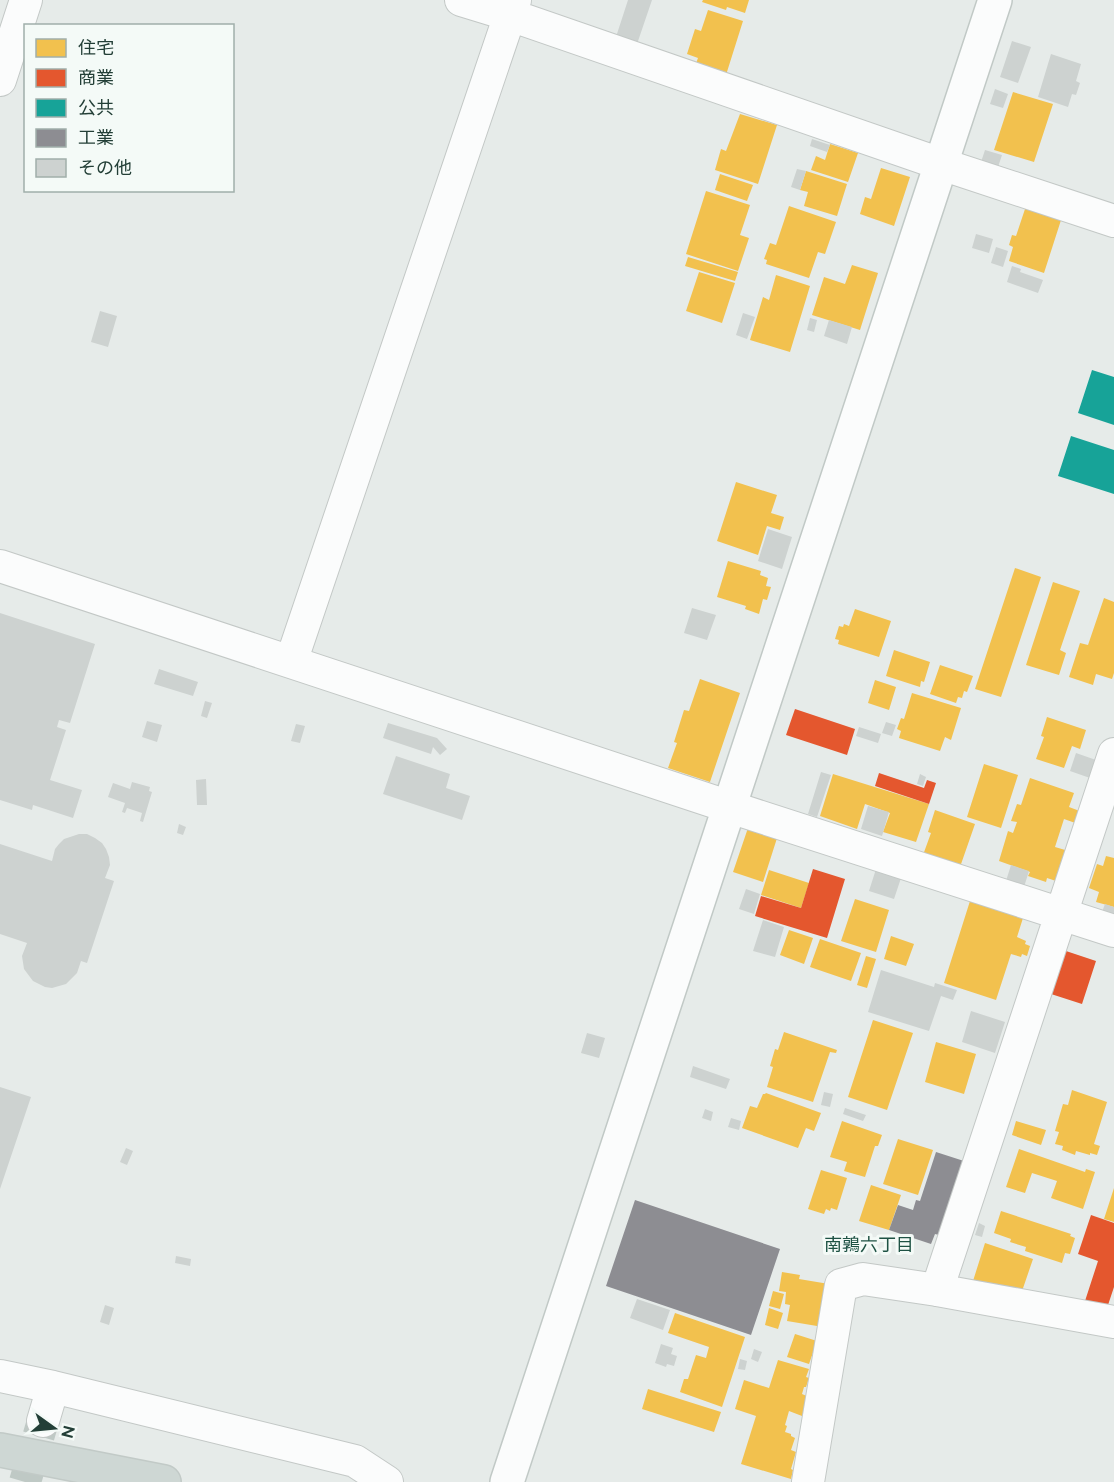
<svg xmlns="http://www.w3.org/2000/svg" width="1114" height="1482" font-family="Raleway,'Noto Sans JP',sans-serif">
	<rect width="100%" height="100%" fill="#e6ebe9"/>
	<path fill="#f2c14e" d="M703,0H749L745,13L727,7L726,10L702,2Z
		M708,10L743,21L726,75L695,66L698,58L687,54L695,29L701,31Z
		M1013,92L1053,104L1034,162L994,150Z
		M740,114L777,125L758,184L715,170L721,149L726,151Z
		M830,144L858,153L848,182L811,170L816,156L825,160Z
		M881,168L910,177L894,226L860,214L865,197L871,199Z
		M806,171L847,184L837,216L804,206L808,192L800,190Z
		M720,174L753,185L747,201L715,190Z
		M706,191L750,205L740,235L749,238L738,271L686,254Z
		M789,206L836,222L825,254L818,252L809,278L766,264L767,260L764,259L770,243L776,245Z
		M1026,206L1062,217L1044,273L1009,261L1013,247L1009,245L1012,235L1016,236Z
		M688,257L738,272L735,281L685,266Z
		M852,265L878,273L860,330L812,315L824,277L845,284Z
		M699,272L735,283L722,323L686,311Z
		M776,275L810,286L790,352L750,340L763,297L769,300Z
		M736,482L777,495L771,513L784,517L780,530L767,526L758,555L717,541Z
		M728,561L761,571L760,575L768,578L766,586L771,587L767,600L763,599L759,614L745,609L746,606L717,597Z
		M1015,568L1041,577L1001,697L975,689Z
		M1053,582L1080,591L1060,650L1066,653L1059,675L1026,665Z
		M1104,598L1114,602V673L1112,679L1096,674L1093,685L1069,677L1080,643L1088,645Z
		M855,609L891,621L879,657L838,644L839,640L835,639L839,626L843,627L844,624L849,626Z
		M894,650L930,662L924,682L921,681L920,687L886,676Z
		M940,665L973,676L967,692L964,691L962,698L958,697L956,703L930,694Z
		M700,679L740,693L710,782L668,768L677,743L674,742L684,710L689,711Z
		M875,680L896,687L889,710L868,703Z
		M912,693L961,708L951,740L945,737L940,751L899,738L901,731L897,729L901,718L904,719Z
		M1047,717L1086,730L1080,749L1072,746L1064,768L1036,759L1044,737L1041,736Z
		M984,764L1018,775L1001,828L967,817Z
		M833,774L929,804L916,842L883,832L890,813L865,804L857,829L820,816Z
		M1030,778L1074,793L1069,807L1085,813L1081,825L1064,819L1055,847L1072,852L1062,883L1047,878L1046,882L1028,876L1030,872L999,861L1008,831L1013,833L1017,822L1011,821L1017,804L1021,805Z
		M935,810L975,824L960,867L923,855L931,833L928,832Z
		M749,825L778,835L763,882L733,872Z
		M1106,856L1114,858V907L1096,902L1099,892L1089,888L1097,864L1103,866Z
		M769,870L809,883L801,908L761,895Z
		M855,899L889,910L876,952L841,941Z
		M970,901L1023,918L1017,937L1026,941L1025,944L1030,946L1027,956L1022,954L1021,957L1011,954L996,1000L944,983Z
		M789,930L813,938L804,964L780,955Z
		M891,936L914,944L906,966L884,959Z
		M820,939L861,953L851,981L810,967Z
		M866,956L876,959L867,988L857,985Z
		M873,1020L913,1033L887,1110L848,1097Z
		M784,1032L837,1050L836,1053L830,1052L813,1102L767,1087L773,1067L770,1066L775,1049L778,1050Z
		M936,1042L976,1054L964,1094L925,1082Z
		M1072,1090L1107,1102L1094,1144L1100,1146L1097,1155L1090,1153V1155L1076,1151L1075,1155L1062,1150L1063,1146L1055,1144L1059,1132L1055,1131L1063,1104L1068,1105Z
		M766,1093L821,1113L814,1131L806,1128L798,1148L742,1128L750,1106L757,1108L763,1094H765Z
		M842,1121L882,1135L878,1146H875L865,1177L844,1171L847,1162L830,1157Z
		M1016,1121L1046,1130L1041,1145L1012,1135Z
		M898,1139L933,1150L918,1195L883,1184Z
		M1019,1149L1085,1172L1086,1169L1095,1172L1083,1209L1051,1198L1057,1181L1032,1173L1025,1193L1006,1187Z
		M821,1170L847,1178L837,1210L831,1208L830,1211L826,1209L824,1214L808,1209Z
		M871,1185L901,1195L889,1230L859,1221Z
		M1114,1188V1222L1104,1219Z
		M1001,1211L1071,1234L1070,1236L1075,1238L1070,1254L1065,1253L1062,1263L1025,1251L1026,1247L1010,1242L1011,1239L994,1233Z
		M985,1243L1033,1259L1020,1297L973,1281Z
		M782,1272L800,1275L799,1279L829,1284L823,1327L787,1321L790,1305L785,1304L786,1292L779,1291Z
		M773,1291L784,1294L780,1309L769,1306Z
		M769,1308L783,1313L778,1329L765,1325Z
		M675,1313L745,1337L722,1407L680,1392L684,1379H688L696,1355L706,1358L709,1347L668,1333Z
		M795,1334L817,1341L809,1364L787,1357Z
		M778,1360L809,1369L806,1377L809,1378L806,1387H804L802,1394L809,1397L802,1416L789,1411L785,1425L787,1426L785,1432L791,1434V1436L795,1438L791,1450L796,1452L791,1469L793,1470L791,1479L741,1464L756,1416L735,1409L744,1380L769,1388Z
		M648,1389L721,1412L714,1432L642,1409Z"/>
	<path fill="#e4572e" d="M795,709L855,729L847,755L786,735Z
		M879,773L924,788L927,780L936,783L929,804L875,786Z
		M813,869L845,879L827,938L755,916L761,896L801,908Z
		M1066,951L1096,961L1082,1004L1051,994Z
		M1091,1215L1114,1223V1287L1107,1308L1085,1301L1098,1261L1078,1254Z"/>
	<path fill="#17a398" d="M1092,370L1114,377V425L1078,413Z
		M1071,436L1114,450V494L1058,476Z"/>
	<path fill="#8d8d92" d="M936,1152L967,1162L939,1235L935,1234L931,1244L889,1230L898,1205L913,1210L916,1200L920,1201Z
		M635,1200L780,1249L751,1335L606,1286Z"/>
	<path fill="#cdd2d0" d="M628,0H652L636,47L615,40Z
		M1012,41L1031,47L1018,83L1000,77Z
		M1051,54L1081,64L1076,81L1080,83L1076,95L1072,94L1068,107L1038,97Z
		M995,89L1008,94L1003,108L990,104Z
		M812,139L830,145L827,152L810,146Z
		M985,150L1002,155L998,167L981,162Z
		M797,169L806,171L800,190L791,187Z
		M976,234L993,239L989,253L972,248Z
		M996,247L1008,251L1003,267L991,263Z
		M1012,266L1021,269L1020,272L1043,280L1038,293L1007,282Z
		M100,311L117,316L108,347L91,342Z
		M743,313L755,317L747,339L736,335Z
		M810,318L817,320L814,332L807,330Z
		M829,320L852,327L847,344L824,336Z
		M768,529L792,537L782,569L758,561Z
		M692,608L716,615L707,640L684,633Z
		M0,613L95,644L70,723L59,720L57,727L66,730L50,780L82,790L73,818L33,805L32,810L0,800Z
		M159,669L198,682L193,696L154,684Z
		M205,701L212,703L207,718L201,716Z
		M147,721L162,725L157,742L142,737Z
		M886,722L896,725L892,736L882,733Z
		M388,723L437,738L447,749L440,755L433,747L431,754L383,738Z
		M296,724L305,726L300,743L291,741Z
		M859,727L881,734L878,743L856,736Z
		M1076,753L1096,760L1090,778L1070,771Z
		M396,756L450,774L446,788L470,796L462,820L383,794Z
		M821,772L831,775L817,817L808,814Z
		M920,774L926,777L923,786L917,784Z
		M206,779L207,805H197L196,780Z
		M132,782L150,787L149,791L152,792L143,822L140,821L142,813L127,808L125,813L122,812L125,803L108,797L113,783L130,789Z
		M868,806L889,812L882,836L861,829Z
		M179,824L186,827L183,835L177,833Z
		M79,834H87L95,838L102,843L106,849L109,857L110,865L105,878L114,881L87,963L81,961L77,973L66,984L52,988L45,987L33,981L24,969L22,956L27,943L0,934V844L52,861L55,849L59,844L64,839Z
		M1011,865L1029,871L1024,887L1006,881Z
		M876,869L901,878L894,899L869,891Z
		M746,889L760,894L754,914L739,909Z
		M1105,904L1114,907V916L1102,912Z
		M763,920L784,927L775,957L753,951Z
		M881,970L934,987L935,983L957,990L953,1000L941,996L929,1031L868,1012Z
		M971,1011L1005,1022L995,1053L962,1042Z
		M587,1033L605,1038L599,1058L581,1053Z
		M693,1066L730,1079L726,1089L690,1077Z
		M0,1087L31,1097L0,1189Z
		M824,1092L833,1094L830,1107L821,1105Z
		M845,1108L866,1115L863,1121L843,1114Z
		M705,1109L713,1112L711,1121L702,1118Z
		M731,1118L741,1121L739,1130L728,1127Z
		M126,1148L133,1151L127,1165L120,1162Z
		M979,1223L985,1226L982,1237L975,1235Z
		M176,1256L191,1259L190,1266L175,1263Z
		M637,1299L670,1310L663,1330L630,1318Z
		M105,1305L114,1308L109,1325L100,1322Z
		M661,1344L673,1348L671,1354L677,1356L674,1366L667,1364L666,1367L655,1363Z
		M754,1349L762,1352L758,1362L751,1359Z
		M740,1359L747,1361L745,1370L738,1369Z"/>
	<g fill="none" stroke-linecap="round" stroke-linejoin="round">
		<path stroke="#bfc9c5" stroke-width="32" stroke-dasharray="32 16" stroke-linecap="butt" d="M25,1482L43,1421"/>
		<defs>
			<path id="street" d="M461,0L510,15L941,164L1114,221
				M0,80L26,0
				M0,566L730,807L1114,931
				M291,662L515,0
				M937,1290L1114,754
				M0,1376L53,1387L355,1461L387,1482
				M43,1421L53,1387
				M808,1482L841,1285L863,1279L937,1290L1114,1322"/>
			<path id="secondary" d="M507,1482L995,0"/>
			<path id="primary" d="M0,1450L164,1482"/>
		</defs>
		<use href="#street" stroke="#c3c8c6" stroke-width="34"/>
		<use href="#secondary" stroke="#c1c9c6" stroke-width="36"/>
		<use href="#primary" stroke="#c2cac7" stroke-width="36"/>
		<use href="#street" stroke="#fbfcfc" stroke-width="32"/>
		<use href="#secondary" stroke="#fbfcfc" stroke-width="33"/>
		<use href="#primary" stroke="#ced7d4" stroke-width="33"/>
	</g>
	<g text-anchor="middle" stroke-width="6" stroke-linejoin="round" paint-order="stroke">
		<g font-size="18" fill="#1e5244" stroke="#f4faf7">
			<text x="869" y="1251">南鶉六丁目</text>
		</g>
	</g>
	<rect x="24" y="24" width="210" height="168" fill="#f4faf7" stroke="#a0afaa" stroke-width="1.5"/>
	<rect x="36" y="39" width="30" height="18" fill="#f2c14e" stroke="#a0afaa" stroke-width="1.5"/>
	<text x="78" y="54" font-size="18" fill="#233f37">住宅</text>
	<rect x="36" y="69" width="30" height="18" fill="#e4572e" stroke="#a0afaa" stroke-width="1.5"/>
	<text x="78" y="84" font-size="18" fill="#233f37">商業</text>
	<rect x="36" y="99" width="30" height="18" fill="#17a398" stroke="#a0afaa" stroke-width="1.5"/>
	<text x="78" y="114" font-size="18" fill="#233f37">公共</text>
	<rect x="36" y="129" width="30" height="18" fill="#8d8d92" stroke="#a0afaa" stroke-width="1.5"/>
	<text x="78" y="144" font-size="18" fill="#233f37">工業</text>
	<rect x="36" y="159" width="30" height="18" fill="#cdd2d0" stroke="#a0afaa" stroke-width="1.5"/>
	<text x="78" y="174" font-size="18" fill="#233f37">その他</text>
	<g transform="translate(54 1428) rotate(105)" stroke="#f4faf7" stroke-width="4.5" paint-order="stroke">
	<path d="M0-4.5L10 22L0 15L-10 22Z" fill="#233f37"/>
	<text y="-9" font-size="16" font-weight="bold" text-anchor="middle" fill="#233f37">N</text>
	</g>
</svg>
